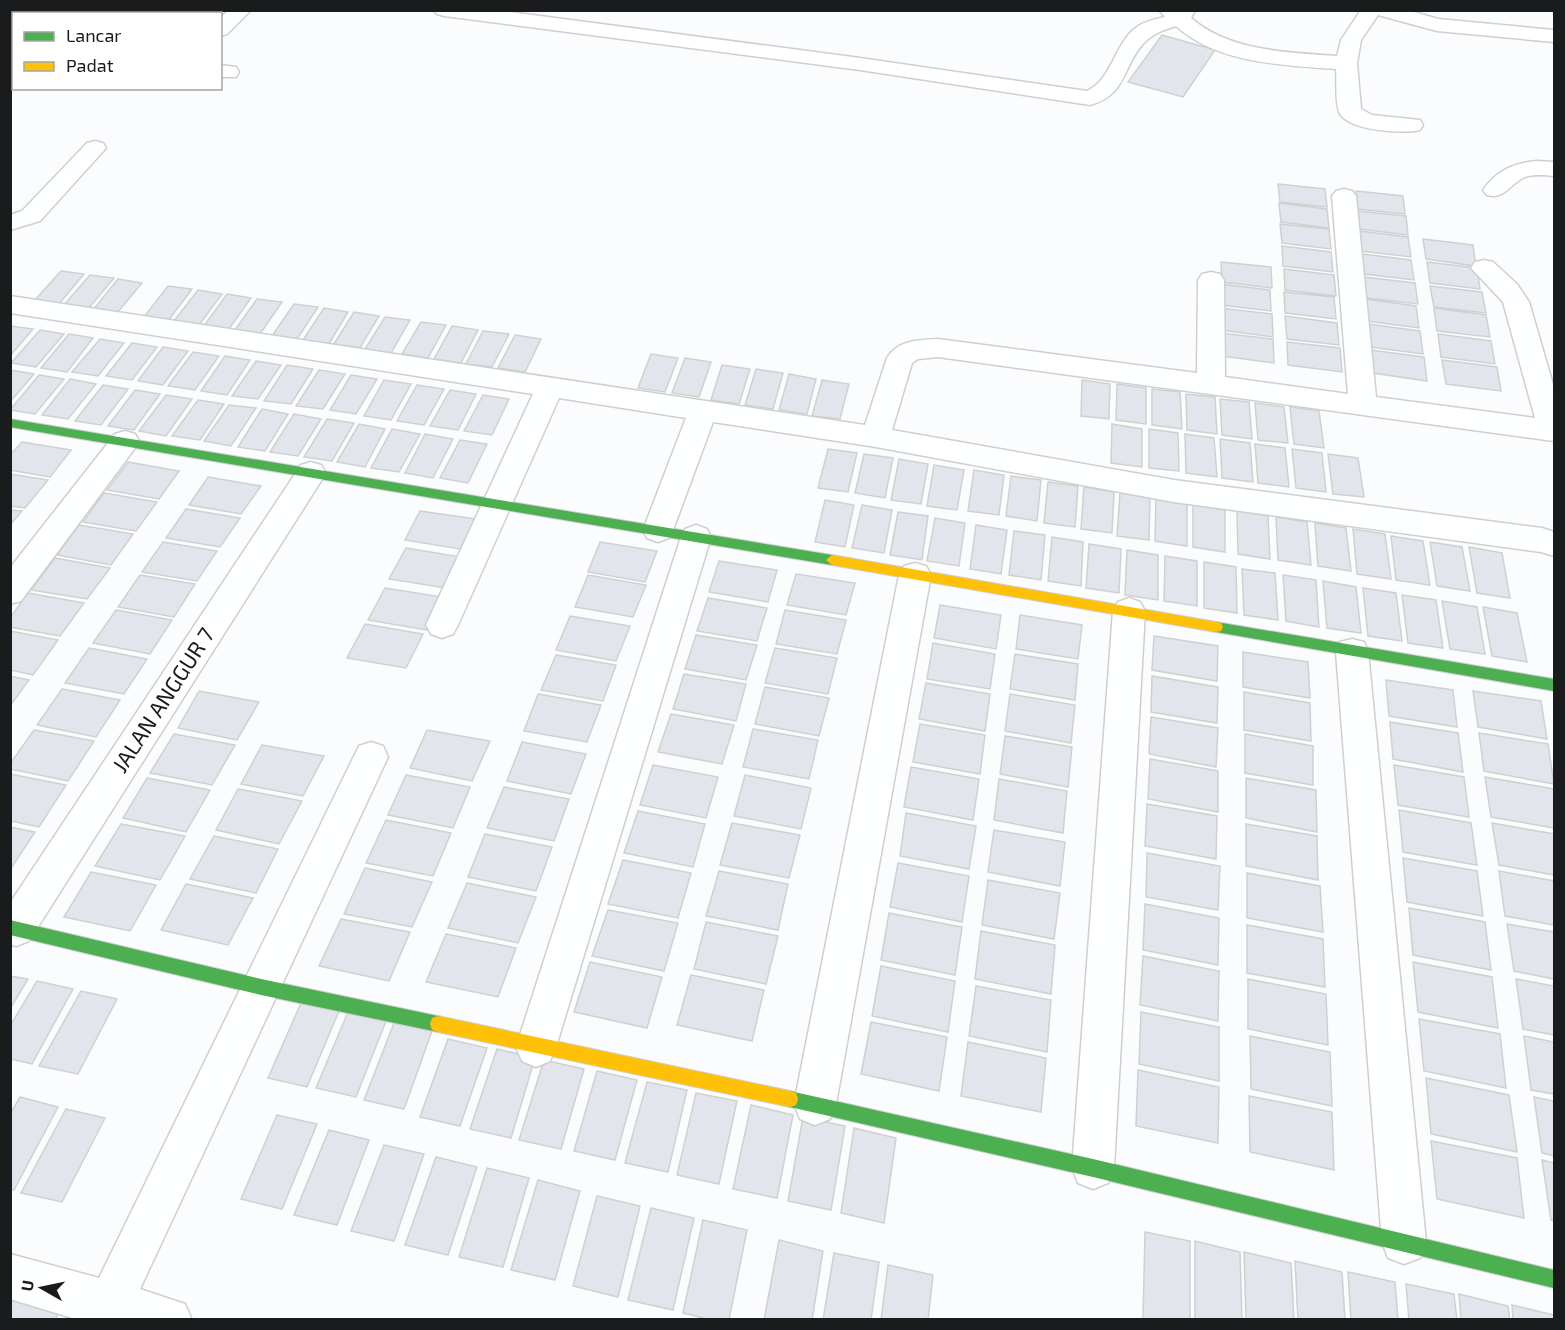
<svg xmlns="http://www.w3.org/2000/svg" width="1565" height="1330" font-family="'Exo 2',sans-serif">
	<rect width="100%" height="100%" fill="#fbfcfe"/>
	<path fill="#e3e5ec" stroke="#d0d0d1" stroke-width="1.5" d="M1162,35L1215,50L1183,97L1128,82Z
		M1278,184L1325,189L1327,207L1280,202Z
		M1356,191L1403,196L1405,214L1357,209Z
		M1279,203L1327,209L1329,228L1281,222Z
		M1357,211L1406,216L1408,235L1359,229Z
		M1280,224L1329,229L1331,249L1282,243Z
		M1359,231L1408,237L1411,257L1361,251Z
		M1423,239L1473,245L1476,266L1426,259Z
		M1282,246L1331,252L1333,272L1283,266Z
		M1362,254L1411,260L1414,280L1364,274Z
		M1221,262L1271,267L1272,288L1222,282Z
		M1427,262L1477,268L1480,289L1430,283Z
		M1284,269L1334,275L1336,296L1285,290Z
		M61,271L84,274L58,305L34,301Z
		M90,275L114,278L88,309L64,305Z
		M1364,277L1415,283L1418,304L1366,298Z
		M118,279L142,283L117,313L93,310Z
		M1220,284L1270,290L1271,311L1220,305Z
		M168,286L192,289L168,321L144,317Z
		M1430,286L1482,292L1486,313L1434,307Z
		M198,290L222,294L199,325L174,321Z
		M1284,292L1334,297L1336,319L1285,313Z
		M227,294L251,298L229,329L204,326Z
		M257,299L282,302L260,334L235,330Z
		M1365,299L1416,306L1419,328L1367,321Z
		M294,304L318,307L297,339L272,336Z
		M324,308L348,312L329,344L303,340Z
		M1220,308L1272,314L1273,337L1221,330Z
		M1434,308L1486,315L1490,337L1437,331Z
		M354,312L379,316L360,348L334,344Z
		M1285,316L1337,323L1339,345L1287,339Z
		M385,317L410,320L391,353L365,349Z
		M421,322L446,325L428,358L402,354Z
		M1368,324L1420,331L1423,354L1370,347Z
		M10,326L33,329L10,356Z
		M452,326L478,330L461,363L434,359Z
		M40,330L64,334L36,367L11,363Z
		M483,331L509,334L492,367L466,364Z
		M1221,333L1273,339L1274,363L1222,356Z
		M69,334L93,338L67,372L41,368Z
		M1438,334L1491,341L1495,364L1441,357Z
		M515,335L541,339L525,372L498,368Z
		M100,339L124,343L98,376L72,372Z
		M1287,342L1340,348L1342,372L1288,365Z
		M132,343L157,347L132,380L106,376Z
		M163,347L188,351L163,385L138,381Z
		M1370,350L1424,357L1427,381L1373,373Z
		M193,352L219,356L195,390L168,386Z
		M651,354L678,358L665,392L638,388Z
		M225,356L250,360L227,395L201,391Z
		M685,358L711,362L699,397L672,393Z
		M1442,360L1497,367L1501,391L1446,384Z
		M256,361L281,365L258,399L232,396Z
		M287,365L313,369L291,404L264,401Z
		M722,365L750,369L739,404L711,400Z
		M756,369L783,373L773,409L745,405Z
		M10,370L34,374L10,402Z
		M319,370L345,374L323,409L296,406Z
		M789,374L816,379L807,414L779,410Z
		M39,375L64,379L35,414L10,410Z
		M351,375L377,379L356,414L330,410Z
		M70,379L96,384L68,419L42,415Z
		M384,380L411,384L391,420L364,416Z
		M822,380L849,384L840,419L812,416Z
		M1082,380L1110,384L1109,419L1081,416Z
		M1117,384L1146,388V424L1116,420Z
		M103,385L128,389L101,425L75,421Z
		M417,385L444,389L424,425L397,421Z
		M1152,389L1180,392L1182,429L1152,425Z
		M135,390L160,394L134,430L108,426Z
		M450,390L476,394L458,430L430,426Z
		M1186,394L1215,397L1217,434L1187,430Z
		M166,395L192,399L166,436L139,431Z
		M483,395L509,399L492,435L464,431Z
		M1220,399L1249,402L1252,439L1222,435Z
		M198,400L224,404L200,440L172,436Z
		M1255,403L1284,407L1288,443L1258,440Z
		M229,405L256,408L231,446L204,441Z
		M1290,407L1319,411L1324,448L1294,444Z
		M262,409L288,414L265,451L238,447Z
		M294,414L321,419L298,456L270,452Z
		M327,419L354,423L332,461L304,457Z
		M359,424L385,429L365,467L337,462Z
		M1112,424L1142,429V467L1111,463Z
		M392,429L420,434L399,472L371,468Z
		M1149,429L1178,433L1179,471L1149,468Z
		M425,434L453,439L433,478L405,473Z
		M1185,434L1214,438L1217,477L1186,473Z
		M1220,439L1250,443L1253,482L1222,478Z
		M460,440L487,444L468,483L440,478Z
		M22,442L71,450L50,477L10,470V455Z
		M1255,444L1285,448L1289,487L1258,483Z
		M828,449L857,453L848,492L818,488Z
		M1292,449L1322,453L1326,492L1296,488Z
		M864,454L893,458L885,498L855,493Z
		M1328,454L1358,458L1364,497L1333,494Z
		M899,459L928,464L921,504L891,500Z
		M128,462L179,471L159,499L107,490Z
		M934,465L964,470L957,510L927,506Z
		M974,470L1004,475L999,515L968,511Z
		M10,474L48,480L25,508L10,506Z
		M1011,476L1041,480L1037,521L1006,516Z
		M208,477L261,486L241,514L189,505Z
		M1048,482L1078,486L1075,527L1044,523Z
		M1084,487L1114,492L1112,533L1081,529Z
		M104,493L157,502L136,531L83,522Z
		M1120,493L1150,498L1149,540L1117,536Z
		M1156,499L1187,503V546L1155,541Z
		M825,500L854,505L845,547L815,542Z
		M862,505L892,510L884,553L852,548Z
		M1193,505L1225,510V552L1193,547Z
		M186,509L240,518L220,547L166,538Z
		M10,510L22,511L10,525Z
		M420,511L476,519L460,549L405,540Z
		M1237,511L1268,516L1270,559L1238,554Z
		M898,512L928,516L922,560L890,555Z
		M1276,517L1307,522L1311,565L1278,560Z
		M935,518L965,523L959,566L927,561Z
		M1315,523L1346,528L1351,571L1318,566Z
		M79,525L133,534L111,565L57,555Z
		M976,525L1007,530L1001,574L970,569Z
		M1353,529L1385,534L1391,579L1357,574Z
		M1014,531L1045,535L1041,580L1009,575Z
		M1391,536L1423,541L1430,585L1396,580Z
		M1052,537L1083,542L1081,586L1048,581Z
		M163,542L217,551L197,581L142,572Z
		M600,542L657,551L645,582L588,572Z
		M1430,542L1462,547L1470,591L1437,586Z
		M1089,544L1121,549L1119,593L1086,588Z
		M1469,547L1502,553L1510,598L1477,593Z
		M406,548L461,557L446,588L389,579Z
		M1127,550L1158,555V600L1125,595Z
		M1165,556L1197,561V606L1164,601Z
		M55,558L110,568L87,599L31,590Z
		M719,561L777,570L768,602L709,592Z
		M1204,562L1236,567L1237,613L1204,608Z
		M1242,569L1275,573L1278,620L1244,615Z
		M796,574L855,583L846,615L787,605Z
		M140,575L195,584L174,617L118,607Z
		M588,575L646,585L633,617L575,607Z
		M1283,575L1316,580L1319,627L1286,621Z
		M1323,581L1356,587L1361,633L1327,628Z
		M385,588L442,597L426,630L368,620Z
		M1363,588L1396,593L1402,641L1368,636Z
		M28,593L84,603L60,636L10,627V618Z
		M1402,595L1436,600L1443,648L1408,643Z
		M708,598L767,608L757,641L697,631Z
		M1442,601L1477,607L1485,654L1450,649Z
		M940,605L1001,615L996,649L934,638Z
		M1483,607L1517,613L1527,662L1492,656Z
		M116,610L172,620L150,654L93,643Z
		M785,610L846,620L837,654L776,644Z
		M1020,615L1082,625L1078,659L1016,649Z
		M570,616L630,626L616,661L556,650Z
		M365,624L423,634L406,668L347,658Z
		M10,631L58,640L33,675L10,670Z
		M696,635L757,645L746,680L685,669Z
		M1154,636L1218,646L1217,681L1152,670Z
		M933,643L995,654L990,689L927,679Z
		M89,648L147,659L124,694L65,683Z
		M775,648L837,658L828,694L765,683Z
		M1243,652L1308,662L1310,698L1243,687Z
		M1015,654L1078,664L1075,700L1010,689Z
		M556,655L616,665L603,701L541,690Z
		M684,674L746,684L736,721L673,709Z
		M10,676L29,680L10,706Z
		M1152,676L1218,687L1217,723L1151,712Z
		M1386,680L1453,690L1457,727L1389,716Z
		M926,683L990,694L985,731L919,719Z
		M765,687L829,698L819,736L755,724Z
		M62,689L120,700L96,737L37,725Z
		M199,691L259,702L237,740L178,728Z
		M1473,691L1541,701L1547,739L1478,727Z
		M1244,692L1310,703L1311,741L1244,730Z
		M538,694L601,705L587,742L524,731Z
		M1010,694L1075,705L1071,743L1005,731Z
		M671,714L734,725L722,764L658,752Z
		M1151,717L1218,728L1216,767L1149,754Z
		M1390,722L1458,733L1463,772L1393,759Z
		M920,724L985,735L980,774L913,762Z
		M753,729L818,740L809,779L743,767Z
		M34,730L94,741L68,781L10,769V764Z
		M427,730L490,741L472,781L410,768Z
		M1479,733L1548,744L1554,784L1484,771Z
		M174,734L235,745L212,785L150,773Z
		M1245,734L1313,746V785L1245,773Z
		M1005,736L1072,747L1068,787L1000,774Z
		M522,742L586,754L571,794L507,781Z
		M262,745L324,756L303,796L241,784Z
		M1150,759L1218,771V812L1148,799Z
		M653,765L718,777L706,818L640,805Z
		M1394,765L1464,777L1469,817L1398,805Z
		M911,767L979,779L973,820L904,807Z
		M10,774L66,785L39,827L10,821Z
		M406,775L470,787L453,828L388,815Z
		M745,775L811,788L801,829L734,816Z
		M1485,777L1554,789V828L1491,817Z
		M147,778L210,790L186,832L123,818Z
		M1246,778L1316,790L1317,832L1246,818Z
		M999,779L1067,791L1063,833L994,820Z
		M504,787L569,799L554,841L487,828Z
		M238,789L302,801L279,844L216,830Z
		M1147,804L1217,816L1216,859L1145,846Z
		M1399,810L1471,823L1477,865L1403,852Z
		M638,811L705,824L693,867L624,853Z
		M906,813L976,826L969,869L900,856Z
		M386,820L451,833L433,876L366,863Z
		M732,823L800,835L789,878L720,865Z
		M1492,823L1554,834V875L1499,865Z
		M121,824L185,836L160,880L95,866Z
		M1246,824L1317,836L1318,880L1246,866Z
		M10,827L35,832L10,870Z
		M994,830L1065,842L1060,886L988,872Z
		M485,834L552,847L536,891L468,877Z
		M214,836L278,849L256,893L190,879Z
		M1147,853L1220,866L1218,910L1146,897Z
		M1403,858L1477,871L1483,916L1407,902Z
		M623,860L691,873L678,918L608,904Z
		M898,863L969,876L962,922L890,907Z
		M365,868L432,882L412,927L344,914Z
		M719,871L788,884L778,930L706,916Z
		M1499,871L1554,881V925L1505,916Z
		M91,872L156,885L130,931L64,917Z
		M1247,873L1320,886L1323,932L1247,918Z
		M988,880L1060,893L1054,939L982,925Z
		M467,883L536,897L518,943L448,928Z
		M186,884L253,898L228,945L161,930Z
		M1145,904L1219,918L1218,965L1143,950Z
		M1409,908L1485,922L1491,970L1413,955Z
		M608,910L678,923L664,971L592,956Z
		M889,913L962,927L955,975L881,960Z
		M341,919L410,932L389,981L319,966Z
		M706,922L778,936L766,984L694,969Z
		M1507,924L1554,932V979L1514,971Z
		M1247,925L1323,939L1325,987L1247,973Z
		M981,931L1055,945L1051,994L975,979Z
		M446,934L516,948L498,997L426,982Z
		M1143,956L1219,971L1218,1021L1140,1005Z
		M590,962L662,977L647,1028L574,1012Z
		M1413,962L1492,977L1498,1028L1418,1012Z
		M881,966L955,981L948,1032L872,1016Z
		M691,975L764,990L752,1041L677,1025Z
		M10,976L28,979L10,1009Z
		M1248,979L1326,994L1328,1045L1248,1029Z
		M1516,979L1554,986V1035L1523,1029Z
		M37,981L73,989L32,1064L10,1059V1026Z
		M976,986L1051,1000L1047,1052L969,1036Z
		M81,991L117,999L78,1074L39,1066Z
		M301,1003L339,1011L307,1087L268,1078Z
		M348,1012L386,1021L356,1097L316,1088Z
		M1141,1012L1219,1027V1081L1139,1064Z
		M1419,1019L1500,1034L1506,1088L1424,1071Z
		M871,1022L947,1037L939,1091L861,1074Z
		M394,1023L432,1031L404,1109L364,1100Z
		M1250,1036L1330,1052L1332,1106L1251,1089Z
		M1524,1036L1554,1042V1094L1531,1090Z
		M448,1039L487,1048L460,1126L420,1117Z
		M968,1042L1046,1058L1041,1112L961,1096Z
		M497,1049L535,1058L511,1138L470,1129Z
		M544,1060L584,1069L561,1149L519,1140Z
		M1138,1070L1219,1087L1218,1143L1136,1126Z
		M597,1071L637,1080L615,1160L574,1151Z
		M1426,1078L1509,1095L1517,1152L1431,1134Z
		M647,1082L687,1090L668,1172L625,1163Z
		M696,1093L737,1101L719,1184L677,1175Z
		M1249,1096L1332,1112L1334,1170L1250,1152Z
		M20,1097L58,1107L14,1190H10V1114Z
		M1534,1097L1554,1101V1156L1542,1153Z
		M751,1105L793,1115L777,1198L733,1189Z
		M66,1109L105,1118L62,1202L21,1193Z
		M277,1115L317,1124L282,1209L241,1199Z
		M803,1117L845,1126L831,1210L788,1201Z
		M854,1128L896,1138L884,1223L841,1213Z
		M329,1130L369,1140L337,1225L294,1215Z
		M1431,1141L1517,1158L1524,1218L1437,1199Z
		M384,1145L424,1154L394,1241L351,1231Z
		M436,1157L477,1167L448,1255L405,1245Z
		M1542,1160L1554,1163V1221L1551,1220Z
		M487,1168L529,1178L503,1267L459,1257Z
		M538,1180L580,1191L555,1280L511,1270Z
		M597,1196L640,1206L618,1297L573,1286Z
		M651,1208L694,1218L673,1310L628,1300Z
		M703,1220L747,1230L729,1320H711L683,1313Z
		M1145,1232L1190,1241V1320H1143Z
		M779,1240L823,1251L812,1320H764Z
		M1195,1241L1240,1252L1242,1320H1195Z
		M1244,1252L1291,1263L1294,1320H1246Z
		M834,1253L879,1262L871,1320H823Z
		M1295,1261L1342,1272L1345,1320H1298Z
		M888,1265L933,1275L928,1320H881Z
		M1348,1272L1395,1282L1398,1320H1351Z
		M22,1284L67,1295L55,1320H10V1306Z
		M1406,1284L1454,1294L1457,1320H1409Z
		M1459,1294L1508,1306L1510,1320H1461Z
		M1512,1305L1554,1315V1320H1513Z"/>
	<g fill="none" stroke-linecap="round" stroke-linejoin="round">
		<defs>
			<path id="street" d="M229,10H251L227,34L220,36V18Z
				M434,10H495L860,58L1087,91C1113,79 1114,43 1137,27C1145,21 1156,19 1165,17L1159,10H1195L1191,18C1230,52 1288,52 1337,56L1341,40L1361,10H1407L1438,19L1554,30V42L1437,31L1378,15L1361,40L1357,63L1361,109L1372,115L1420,120L1423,125L1420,130C1403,134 1347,131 1339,112C1335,100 1337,81 1336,69C1283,65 1218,64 1176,26C1163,30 1152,34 1143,44C1122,67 1127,95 1090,105L860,70L444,16L437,14Z
				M10,48H14V60H10Z
				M220,65L236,67L239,72L236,77H220Z
				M95,141L103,143L106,148L40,221L10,230V215L22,211L87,143Z
				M1537,161L1554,162V176C1545,175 1534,174 1525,177C1509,184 1505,200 1487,195L1483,190C1497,170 1514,163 1537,161Z
				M1344,189L1352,191L1356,196L1376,397L1535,418L1503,302L1471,268L1475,262L1484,260L1493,262L1517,284L1529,302L1554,388V441L938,357L918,359L912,363L892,430L1174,480L1542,528L1554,532V556L1541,552L1174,502L876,447L713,422L673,530L669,538L658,542L647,538L643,530L686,418L559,398L458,625L453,634L442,638L431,634L426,625L533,394L10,313V296L865,425L887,358C898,340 919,340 938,339L1197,373L1198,280L1202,274L1211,272L1220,274L1224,280L1225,377L1348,394L1332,196L1336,191Z
				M125,431L135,434L139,441L135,448L21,601L10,604V568L115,434Z
				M311,462L321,465L326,473L321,481L29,941L16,946L10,944V903L301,465Z
				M696,525L707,529L711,537L556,1047L550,1061L536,1067L522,1061L516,1047L681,537L685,529Z
				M915,563L926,566L931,575L836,1104L830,1119L815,1125L800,1119L794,1104L899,575L904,566Z
				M1129,598L1140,602L1145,611L1114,1168L1108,1183L1093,1189L1078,1183L1072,1168L1113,611L1118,602Z
				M1352,639L1364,642L1368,652L1426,1242L1420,1258L1404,1264L1388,1258L1382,1242L1336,652L1340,642Z
				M371,742L383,746L388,757L140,1289L185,1304L192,1320H79L10,1299V1254L99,1278L359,746Z"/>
			<path id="fast" d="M10,419L832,555L838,560L832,565L10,427Z
				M1216,622L1554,679V691L1216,632L1211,631L1209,627L1211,623Z
				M10,920L261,979L438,1016L444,1018L446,1024L444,1030L438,1032L261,995L10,935Z
				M790,1091L1093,1159L1554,1270V1288L1093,1177L790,1107L784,1105L782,1099L784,1093Z"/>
			<path id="slow" d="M832,555L1216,622L1221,623L1223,627L1221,631L1216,632L832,565L826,560Z
				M438,1016L790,1091L796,1093L798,1099L796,1105L790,1107L438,1032L432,1030L430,1024L432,1018Z"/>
		</defs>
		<use href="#street" stroke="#cfcfd1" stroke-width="3"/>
		<use href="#fast" stroke="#cfcfd1" stroke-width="2"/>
		<use href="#slow" stroke="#cfcfd1" stroke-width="2"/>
		<use href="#street" fill="#feffff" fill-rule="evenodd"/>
		<use href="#fast" fill="#4caf50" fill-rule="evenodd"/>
		<use href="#slow" fill="#ffc107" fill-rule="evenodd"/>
	</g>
	<g text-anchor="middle" stroke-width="6" stroke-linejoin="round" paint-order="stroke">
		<g font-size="22" fill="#1a1b1c" stroke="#fff">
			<text transform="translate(163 700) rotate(-57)" y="8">JALAN ANGGUR 7</text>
		</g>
	</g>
	<rect width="1565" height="1330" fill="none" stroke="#1a1b1c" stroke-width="24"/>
	<rect x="12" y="12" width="210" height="78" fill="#ffffff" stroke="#a3a4a4" stroke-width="1.5"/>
	<rect x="24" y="32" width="30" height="9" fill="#4caf50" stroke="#a3a4a4" stroke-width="1.5"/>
	<text x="66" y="42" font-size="18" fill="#1a1b1c">Lancar</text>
	<rect x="24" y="62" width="30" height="9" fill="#ffc107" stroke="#a3a4a4" stroke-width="1.5"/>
	<text x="66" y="72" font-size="18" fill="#1a1b1c">Padat</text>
	<g transform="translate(42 1288) rotate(279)" stroke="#ffffff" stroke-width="4.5" paint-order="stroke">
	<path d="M0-4.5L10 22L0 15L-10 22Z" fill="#1a1b1c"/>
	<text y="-9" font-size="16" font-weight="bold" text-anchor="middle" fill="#1a1b1c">U</text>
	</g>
</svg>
